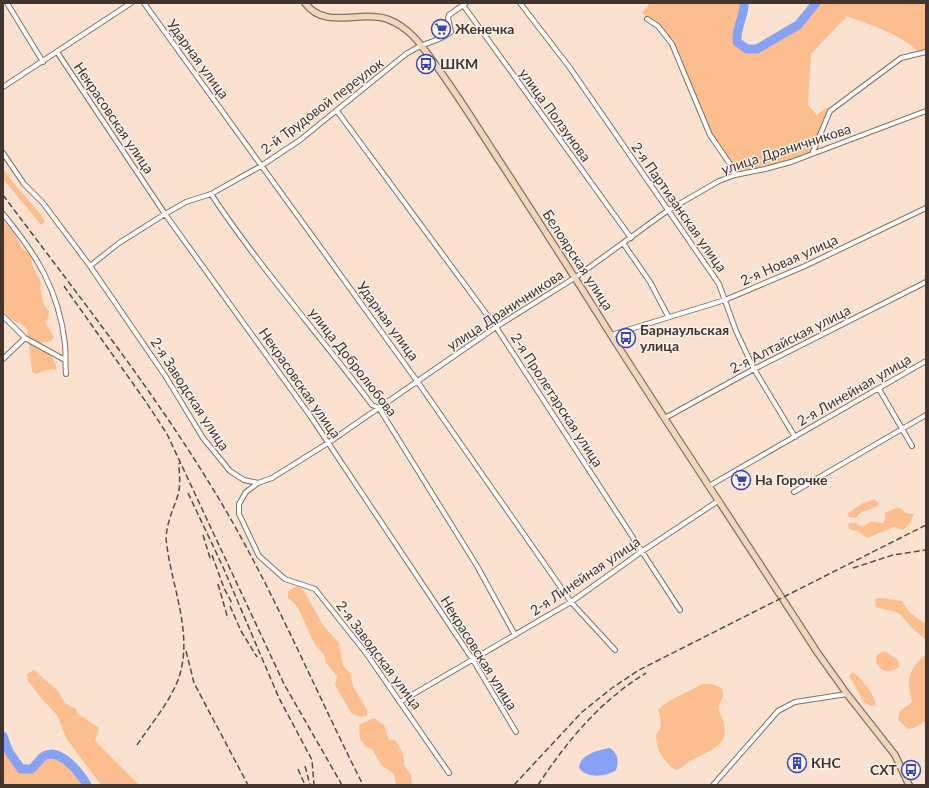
<svg xmlns="http://www.w3.org/2000/svg" width="929" height="788" font-family="Lato,sans-serif">
	<rect width="100%" height="100%" fill="#fbe2d0"/>
	<path fill="#fdbe8f" d="M650,3H744C745,16 737,28 737,42L747,49H757L798,25L816,3H926V52L919,53C900,33 872,26 847,16L811,54L808,105L817,115L826,108L830,111L812,154L735,175L732,167L715,144L672,44L658,26L642,13Z
		M3,168C10,182 44,215 45,222L41,225L3,179Z
		M3,220L14,233L22,248L30,255L33,267L41,282L40,287L43,303L49,312L48,318L45,322L54,337L51,341L41,343C45,354 58,358 56,370L51,369L36,374L32,371L27,329C19,320 12,325 3,309Z
		M874,499L879,503L878,506L860,513L856,518L849,517L847,514L861,504Z
		M898,507L907,513L914,514L910,523L903,530L894,527L867,538L859,532L849,529L848,525L849,523H855L862,527C875,519 869,522 883,523L885,520V513Z
		M294,587H299L304,591L323,625L339,643L343,666L351,674L353,686L367,710V716L361,717L352,714L335,685L337,676L326,663L324,655L314,643L299,610L295,604L288,598V592Z
		M882,598L902,601L910,613L926,624V640L913,629L899,613L876,607L875,599Z
		M885,651L898,660L899,667C889,674 882,673 876,662L877,655Z
		M926,654V721L914,728L908,729L898,720L900,711L912,702C906,679 908,670 926,654Z
		M34,670L58,691L65,703L76,709L77,713L99,728L95,741L139,785H101L66,738L57,715L42,699L28,681L27,674Z
		M852,672C861,677 875,695 876,705L871,706L864,702L849,676Z
		M702,684H712L722,688L723,696L718,708C734,743 720,746 692,760C686,763 685,767 676,770C664,763 656,750 656,735C663,726 661,720 658,710C671,697 687,693 702,684Z
		M374,718L384,725L389,740H395C401,749 405,755 404,765L411,775L412,785H396L394,774L381,765L373,750L365,746L360,739L359,725Z
		M3,736L9,752L21,769H31C36,766 39,759 44,756C60,747 80,773 87,785H3Z"/>
	<path fill="#87a1f5" d="M610,748C618,754 619,761 616,770C608,777 584,779 579,767C581,754 598,750 610,748Z"/>
	<g fill="none" stroke-linecap="round" stroke-linejoin="round">
		<path stroke="#87a1f5" stroke-width="9" d="M744,3C745,16 736,25 737,42L747,49H757L798,25L816,3
			M3,736L9,752L21,769H31C36,766 39,759 44,756C60,747 80,773 87,785"/>
		<defs>
			<path id="street" d="M7,3L43,62
				M144,3L417,381L571,602L615,650
				M520,3L570,68L719,284L736,331L754,369L795,437
				M463,5L631,238
				M647,19L658,26L672,44L710,135L732,167L735,175
				M57,52L165,214L311,417L473,660L516,732
				M3,87L131,3
				M337,111L496,327L680,610
				M3,153L24,184L43,203L90,266L166,377L203,438L217,455L230,471L244,480L258,483L246,492L239,504V514L259,556L285,579L315,589L366,653L449,773
				M812,154L830,111L834,108L901,58L926,52
				M211,194C260,268 319,334 372,405L379,408L477,566L515,635
				M3,214C36,254 59,290 65,344C66,354 65,364 66,374
				M623,243L650,282L668,316
				M90,266L119,243L165,214L186,202L211,194L261,166L300,140L406,54C411,51 416,48 421,46C432,41 441,40 451,32L448,18L449,15L466,3
				M3,316L25,338L65,360
				M611,335L725,300L805,266L926,208
				M3,359L25,338
				M879,389L912,446
				M665,418L754,369L926,282
				M258,483L272,478L328,443L496,327L576,277L667,211L719,181L735,175L765,169L791,162L926,111
				M709,486L926,361
				M794,492L926,415
				M400,702L571,602L641,552L718,501
				M713,785L778,711L795,702L847,694"/>
			<path id="secondary" d="M305,3C323,27 351,14 377,17C393,18 410,31 420,44C447,78 471,117 495,154C534,214 573,274 611,335C679,442 749,546 817,652L847,694L895,755L909,785"/>
		</defs>
		<use href="#street" stroke="#867060" stroke-width="6"/>
		<use href="#secondary" stroke="#867060" stroke-width="8"/>
		<use href="#street" stroke="#fff" stroke-width="4"/>
		<use href="#secondary" stroke="#f2d6bc" stroke-width="5.5"/>
		<path stroke="#584c44" stroke-width="1.5" stroke-dasharray="6 3" stroke-linecap="butt" d="M3,195C83,302 167,407 233,523C281,608 319,698 363,785
			M64,286L146,402L167,434L284,684L342,785
			M188,493L223,567L279,698L312,760L314,785
			M203,535L211,561
			M212,555L224,588L233,605
			M853,568L893,555L926,550
			M218,584L228,619
			M230,606L241,631L257,657
			M186,651L194,683L248,785
			M137,745C151,724 169,703 178,680C195,634 170,584 166,538C167,522 173,510 178,495C181,484 179,474 179,463
			M305,766L310,785
			M298,769L305,785
			M514,785L582,712L612,688L639,670L926,525
			M538,785C567,741 600,701 646,673"/>
	</g>
	<defs>
		<symbol id="supermarket-ring" viewBox="-11 -11 22 22"><circle r="9.5" fill="#fdf2eb" stroke="#3448ba" stroke-width="1.5"/><path d="M-6-5.5h2.5l.6 2H6L4.5 2H-2.5L-4.4-4H-6ZM-1.5 3.2a1.3 1.3 0 1 0 .1 0ZM3 3.2a1.3 1.3 0 1 0 .1 0Z" fill="#3448ba"/></symbol>
		<symbol id="bus-ring" viewBox="-11 -11 22 22"><circle r="9.5" fill="#fdf2eb" stroke="#3448ba" stroke-width="1.5"/><path d="M-5-6H5V4H4V6H2V4H-2V6H-4V4H-5ZM-3.5-4V0h7V-4ZM-3.5 1.2v1.5H-2V1.2ZM2 1.2v1.5H3.5V1.2Z" fill="#3448ba"/></symbol>
		<symbol id="building-ring" viewBox="-11 -11 22 22"><circle r="9.5" fill="#fdf2eb" stroke="#3448ba" stroke-width="1.5"/><path d="M-4-6H4V6H1V3H-1V6H-4ZM-2.5-4.3h1.7v1.8h-1.7ZM.8-4.3h1.7v1.8H.8ZM-2.5-1h1.7V.8h-1.7ZM.8-1h1.7V.8H.8Z" fill="#3448ba"/></symbol>
	</defs>
	<g fill-rule="evenodd">
		<use href="#supermarket-ring" x="430" y="18" width="22" height="22"/>
		<use href="#bus-ring" x="415" y="53" width="22" height="22"/>
		<use href="#bus-ring" x="615" y="327" width="22" height="22"/>
		<use href="#supermarket-ring" x="730" y="469" width="22" height="22"/>
		<use href="#building-ring" x="786" y="752" width="22" height="22"/>
		<use href="#bus-ring" x="900" y="759" width="22" height="22"/>
	</g>
	<g text-anchor="middle" stroke-width="3" stroke-linejoin="round" paint-order="stroke">
		<g font-size="14" font-weight="bold" fill="#40362f" stroke="#fdf2eb" text-anchor="start">
			<text x="455" y="34">Женечка</text>
			<text x="440" y="69">ШКМ</text>
			<text x="640" y="335">Барнаульская<tspan x="640" dy="16">улица</tspan></text>
			<text x="755" y="485">На Горочке</text>
			<text x="811" y="768">КНС</text>
			<text x="897" y="775" text-anchor="end">СХТ</text>
		</g>
		<g font-size="14" fill="#40362f" stroke="#fdf2eb">
			<text transform="translate(198 59) rotate(54)" y="5">Ударная улица</text>
			<text transform="translate(322 106) rotate(-37)" y="5">2-й Трудовой переулок</text>
			<text transform="translate(555 115) rotate(54)" y="5">улица Ползунова</text>
			<text transform="translate(114 118) rotate(56)" y="5">Некрасовская улица</text>
			<text transform="translate(786 149) rotate(-18)" y="5">улица Драничникова</text>
			<text transform="translate(679 207) rotate(55)" y="5">2-я Партизанская улица</text>
			<text transform="translate(578 260) rotate(57)" y="5">Белоярская улица</text>
			<text transform="translate(789 260) rotate(-24)" y="5">2-я Новая улица</text>
			<text transform="translate(505 310) rotate(-33)" y="5">улица Драничникова</text>
			<text transform="translate(388 321) rotate(54)" y="5">Ударная улица</text>
			<text transform="translate(790 339) rotate(-27)" y="5">2-я Алтайская улица</text>
			<text transform="translate(353 362) rotate(52)" y="5">улица Добролюбова</text>
			<text transform="translate(300 383) rotate(55)" y="5">Некрасовская улица</text>
			<text transform="translate(854 390) rotate(-30)" y="5">2-я Линейная улица</text>
			<text transform="translate(190 394) rotate(57)" y="5">2-я Заводская улица</text>
			<text transform="translate(557 400) rotate(57)" y="5">2-я Пролетарская улица</text>
			<text transform="translate(585 576) rotate(-34)" y="5">2-я Линейная улица</text>
			<text transform="translate(479 653) rotate(58)" y="5">Некрасовская улица</text>
			<text transform="translate(379 655) rotate(53)" y="5">2-я Заводская улица</text>
		</g>
	</g>
	<rect width="929" height="788" fill="none" stroke="#40362f" stroke-width="8"/>
</svg>
